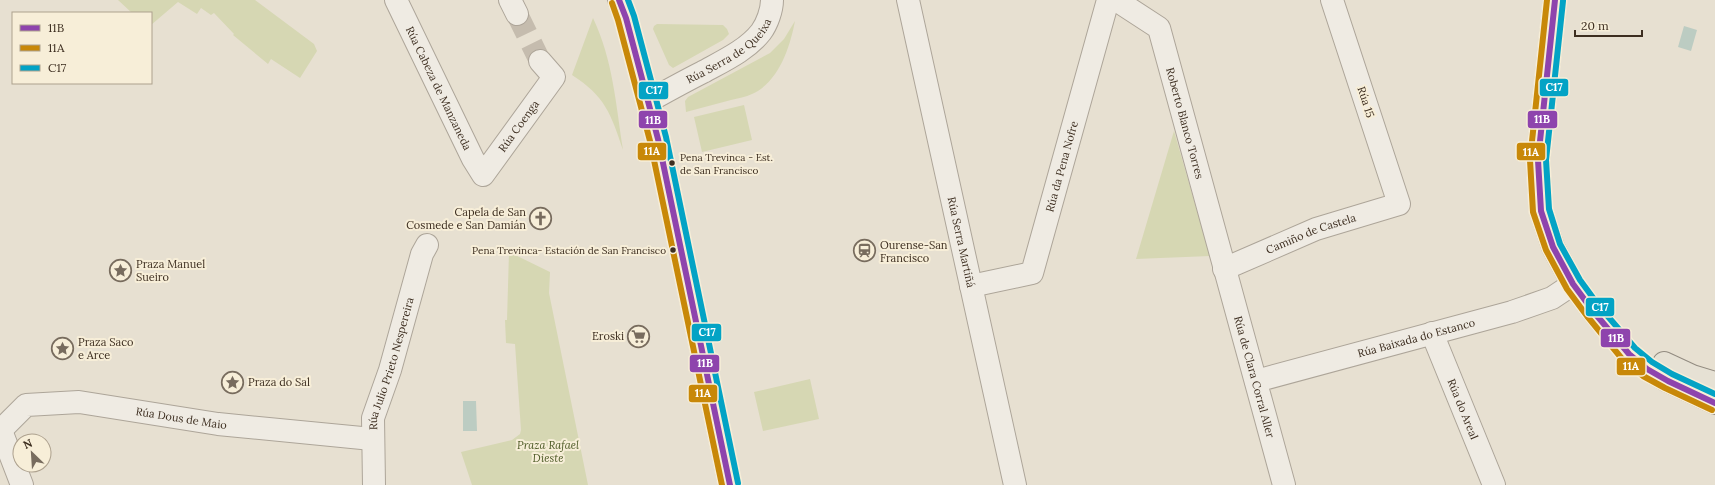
<svg xmlns="http://www.w3.org/2000/svg" width="1715" height="485" font-family="Lora,serif">
	<rect width="100%" height="100%" fill="#e7e0d1"/>
	<path fill="#d6d7b3" d="M118,0H255L314,44L317,51L300,78L271,59L268,64L233,35L234,34L214,13L211,15L201,8L197,14L178,2L151,25V13H132Z
		M593,18C613,60 616,105 623,150C611,114 605,96 572,75Z
		M795,21C790,47 779,82 752,94C746,97 738,98 731,100C716,104 701,108 686,112L685,101L688,97L770,53L784,39Z
		M657,24L723,25L727,29L729,34L723,40L673,68L669,65L653,29L654,26Z
		M744,105L752,140L702,152L694,117Z
		M1174,131L1210,256L1136,259Z
		M509,252L550,272L549,293L588,485H472L461,452L512,440L520,434L521,430L515,344L506,343L505,320H507Z
		M810,379L819,419L763,431L754,392Z"/>
	<path fill="#bcccc2" d="M1684,26L1697,30L1691,51L1678,47Z
		M463,401H476L477,431H463Z"/>
	<g fill="none" stroke-linecap="round" stroke-linejoin="round">
		<path stroke="#c5bcae" stroke-width="22" stroke-dasharray="22 11" stroke-linecap="butt" d="M517,14L540,61"/>
		<defs>
			<g id="minor">
				<path id="s1" d="M396,0L473,159L483,175L554,77L540,61"/>
				<path d="M510,0L517,14"/>
				<path d="M619,0L626,18L658,139L730,485"/>
				<path id="s2" d="M908,0L1015,485"/>
				<path id="s3" d="M1116,0L1159,28L1284,485"/>
				<path id="s4" d="M649,101C667,91 685,81 703,72C723,61 747,50 761,32C767,24 772,10 772,0"/>
				<path id="s5" d="M1224,269L1316,229L1399,204L1332,0"/>
				<path id="s6" d="M971,286L1032,273L1108,0"/>
				<path id="s7" d="M1432,333L1494,485"/>
				<path id="s8" d="M1256,381L1512,312L1552,298L1573,284"/>
				<path d="M0,428L22,485"/>
				<path id="s9" d="M1,430L26,405L79,402L218,424L372,439"/>
				<path id="s10" d="M374,485L373,418L390,370L422,254L427,245"/>
			</g>
			<path id="major" d="M1555,0L1538,160L1541,211L1553,247L1573,284L1593,311L1629,354L1647,369L1668,381L1715,403
				M1664,363L1692,376L1715,383"/>
		</defs>
		<use href="#minor" stroke="#ada599" stroke-width="24"/>
		<use href="#major" stroke="#928b80" stroke-width="24"/>
		<use href="#minor" stroke="#efebe3" stroke-width="22"/>
		<use href="#major" stroke="#e6e1d4" stroke-width="22"/>
		<defs>
			<path id="bus-1" d="M619,0L626,18L658,139L730,485
				M1555,0L1538,160L1541,211L1553,247L1573,284L1593,311L1629,354L1647,369L1668,381L1715,403"/>
			<path id="bus-2" d="M1547,0L1530,160L1533,212L1546,250L1567,289L1587,316L1623,360L1643,376L1665,388L1712,410
				M612,3L618,20L650,141L722,485"/>
			<path id="bus-3" d="M628,0L634,16L666,137L738,483
				M1563,1L1546,160L1549,209L1560,244L1580,280L1599,306L1635,348L1652,362L1672,374L1715,394"/>
		</defs>
		<use href="#bus-1" stroke="#f7eed8" stroke-width="9"/>
		<use href="#bus-2" stroke="#f7eed8" stroke-width="9"/>
		<use href="#bus-3" stroke="#f7eed8" stroke-width="9"/>
		<use href="#bus-1" stroke="#8e44ad" stroke-width="6"/>
		<use href="#bus-2" stroke="#c88808" stroke-width="6"/>
		<use href="#bus-3" stroke="#03a3c5" stroke-width="6"/>
	</g>
	<defs>
		<symbol id="church-ring" viewBox="-11 -11 22 22"><circle r="9.5" fill="#f7eed8" stroke="#786c5e" stroke-width="1.5"/><path d="M-1.2-6h2.4v3.5h3.3v2.4h-3.3V6h-2.4V-.1h-3.3v-2.4h3.3Z" fill="#786c5e"/></symbol>
		<symbol id="station-ring" viewBox="-11 -11 22 22"><circle r="9.5" fill="#f7eed8" stroke="#786c5e" stroke-width="1.5"/><path d="M-3-6H3Q5-6 5-4V2Q5 4 3 4L4.5 6H3L1.5 4h-3L-3 6H-4.5L-3 4Q-5 4-5 2V-4Q-5-6-3-6ZM-3.5-4v3h7v-3ZM-3.5 1v1.5H-2V1ZM2 1v1.5H3.5V1Z" fill="#786c5e"/></symbol>
		<symbol id="sight-ring" viewBox="-11 -11 22 22"><circle r="9.5" fill="#f7eed8" stroke="#786c5e" stroke-width="1.5"/><path d="M0-6L1.8-2.2L6-1.7L2.9 1.2L3.7 5.4L0 3.3L-3.7 5.4L-2.9 1.2L-6-1.7L-1.8-2.2Z" fill="#786c5e"/></symbol>
		<symbol id="supermarket-ring" viewBox="-11 -11 22 22"><circle r="9.5" fill="#f7eed8" stroke="#786c5e" stroke-width="1.5"/><path d="M-6-5.5h2.5l.6 2H6L4.5 2H-2.5L-4.4-4H-6ZM-1.5 3.2a1.3 1.3 0 1 0 .1 0ZM3 3.2a1.3 1.3 0 1 0 .1 0Z" fill="#786c5e"/></symbol>
	</defs>
	<g fill-rule="evenodd">
		<use href="#church-ring" x="528" y="206" width="25" height="25"/>
		<use href="#station-ring" x="852" y="238" width="25" height="25"/>
		<use href="#sight-ring" x="108" y="258" width="25" height="25"/>
		<use href="#supermarket-ring" x="626" y="324" width="25" height="25"/>
		<use href="#sight-ring" x="50" y="336" width="25" height="25"/>
		<use href="#sight-ring" x="220" y="370" width="25" height="25"/>
	</g>
	<g fill="#3d2e20" stroke="#f7eed8" stroke-width="1.5">
		<circle cx="672" cy="163" r="3.5"/>
		<circle cx="673" cy="250" r="3.5"/>
	</g>
	<g text-anchor="middle" stroke-width="4" stroke-linejoin="round" paint-order="stroke">
		<g font-size="10" fill="#3d2e20" stroke="#f7eed8" text-anchor="start">
			<text x="680" y="161">Pena Trevinca - Est.<tspan x="680" dy="13">de San Francisco</tspan></text>
			<text x="666" y="254" text-anchor="end">Pena Trevinca- Estación de San Francisco</text>
		</g>
		<g font-size="11" fill="#3d2e20" stroke="#f7eed8">
			<text dy="4" stroke="none"><textPath href="#s4" startOffset="95">Rúa Serra de Queixa</textPath></text>
			<text dy="4" stroke="none"><textPath href="#s1" startOffset="98">Rúa Cabeza de Manzaneda</textPath></text>
			<text transform="translate(1366 102) rotate(72)" y="4">Rúa 15</text>
			<text dy="4" stroke="none"><textPath href="#s3" startOffset="150">Roberto Blanco Torres</textPath></text>
			<text dy="4" stroke="none"><textPath href="#s1" startOffset="256">Rúa Coenga</textPath></text>
			<text dy="4" stroke="none"><textPath href="#s6" startOffset="173">Rúa da Pena Nofre</textPath></text>
			<text dy="4" stroke="none"><textPath href="#s5" startOffset="94">Camiño de Castela</textPath></text>
			<text dy="4" stroke="none"><textPath href="#s2" startOffset="248">Rúa Serra Martiñá</textPath></text>
			<text dy="4" stroke="none"><textPath href="#s8" startOffset="166">Rúa Baixada do Estanco</textPath></text>
			<text dy="4" stroke="none"><textPath href="#s10" startOffset="124">Rúa Julio Prieto Nespereira</textPath></text>
			<text dy="4" stroke="none"><textPath href="#s3" startOffset="413">Rúa de Clara Corral Aller</textPath></text>
			<text dy="4" stroke="none"><textPath href="#s7" startOffset="82">Rúa do Areal</textPath></text>
			<text dy="4" stroke="none"><textPath href="#s9" startOffset="192">Rúa Dous de Maio</textPath></text>
		</g>
		<g font-size="11" fill="#3d2e20" stroke="#f7eed8" text-anchor="start">
			<text x="526" y="216" text-anchor="end">Capela de San<tspan x="526" dy="13">Cosmede e San Damián</tspan></text>
			<text x="880" y="249">Ourense-San<tspan x="880" dy="13">Francisco</tspan></text>
			<text x="136" y="268">Praza Manuel<tspan x="136" dy="13">Sueiro</tspan></text>
			<text x="624" y="340" text-anchor="end">Eroski</text>
			<text x="78" y="346">Praza Saco<tspan x="78" dy="13">e Arce</tspan></text>
			<text x="248" y="386">Praza do Sal</text>
		</g>
		<g font-size="11" font-style="italic" fill="#4d5a26" stroke="#f7eed8">
			<text x="548" y="449">Praza Rafael<tspan x="548" dy="13">Dieste</tspan></text>
		</g>
	</g>
	<g stroke="#f7eed8" stroke-width="1.5">
		<rect x="1539" y="78" width="30" height="19" rx="4" fill="#03a3c5"/>
		<rect x="638" y="81" width="31" height="19" rx="4" fill="#03a3c5"/>
		<rect x="1527" y="110" width="31" height="19" rx="4" fill="#8e44ad"/>
		<rect x="638" y="110" width="30" height="19" rx="4" fill="#8e44ad"/>
		<rect x="637" y="142" width="30" height="19" rx="4" fill="#c88808"/>
		<rect x="1516" y="142" width="30" height="19" rx="4" fill="#c88808"/>
		<rect x="1585" y="297" width="30" height="20" rx="4" fill="#03a3c5"/>
		<rect x="691" y="323" width="31" height="19" rx="4" fill="#03a3c5"/>
		<rect x="1600" y="328" width="31" height="20" rx="4" fill="#8e44ad"/>
		<rect x="689" y="354" width="31" height="19" rx="4" fill="#8e44ad"/>
		<rect x="1616" y="357" width="30" height="19" rx="4" fill="#c88808"/>
		<rect x="688" y="384" width="30" height="19" rx="4" fill="#c88808"/>
	</g>
	<g font-size="11" text-anchor="middle" font-weight="bold" fill="#fff">
		<text x="1554" y="91">C17</text>
		<text x="654" y="94">C17</text>
		<text x="1542" y="123">11B</text>
		<text x="653" y="124">11B</text>
		<text x="652" y="155">11A</text>
		<text x="1531" y="156">11A</text>
		<text x="1600" y="311">C17</text>
		<text x="707" y="336">C17</text>
		<text x="1616" y="342">11B</text>
		<text x="705" y="367">11B</text>
		<text x="1631" y="370">11A</text>
		<text x="703" y="397">11A</text>
	</g>
	<rect x="12" y="12" width="140" height="72" fill="#f7eed8" stroke="#ada18e"/>
	<rect x="20" y="25" width="20" height="6" fill="#8e44ad" stroke="#ada18e"/>
	<text x="48" y="32" font-size="12" fill="#3d2e20">11B</text>
	<rect x="20" y="45" width="20" height="6" fill="#c88808" stroke="#ada18e"/>
	<text x="48" y="52" font-size="12" fill="#3d2e20">11A</text>
	<rect x="20" y="65" width="20" height="6" fill="#03a3c5" stroke="#ada18e"/>
	<text x="48" y="72" font-size="12" fill="#3d2e20">C17</text>
	<g transform="translate(32 453) rotate(335)"><circle r="19" fill="#f7eed8" stroke="#ada18e"/>
	<path d="M0-3L7 15L0 10L-7 15Z" fill="#786c5e"/>
	<text y="-6" font-size="11" font-weight="bold" text-anchor="middle" fill="#3d2e20">N</text>
	</g>
	<path d="M1575 30v6h67v-6" fill="none" stroke="#3d2e20" stroke-width="2"/>
	<text x="1581" y="30" font-size="12" fill="#3d2e20" stroke="#f7eed8" stroke-width="3" paint-order="stroke">20 m</text>
</svg>
